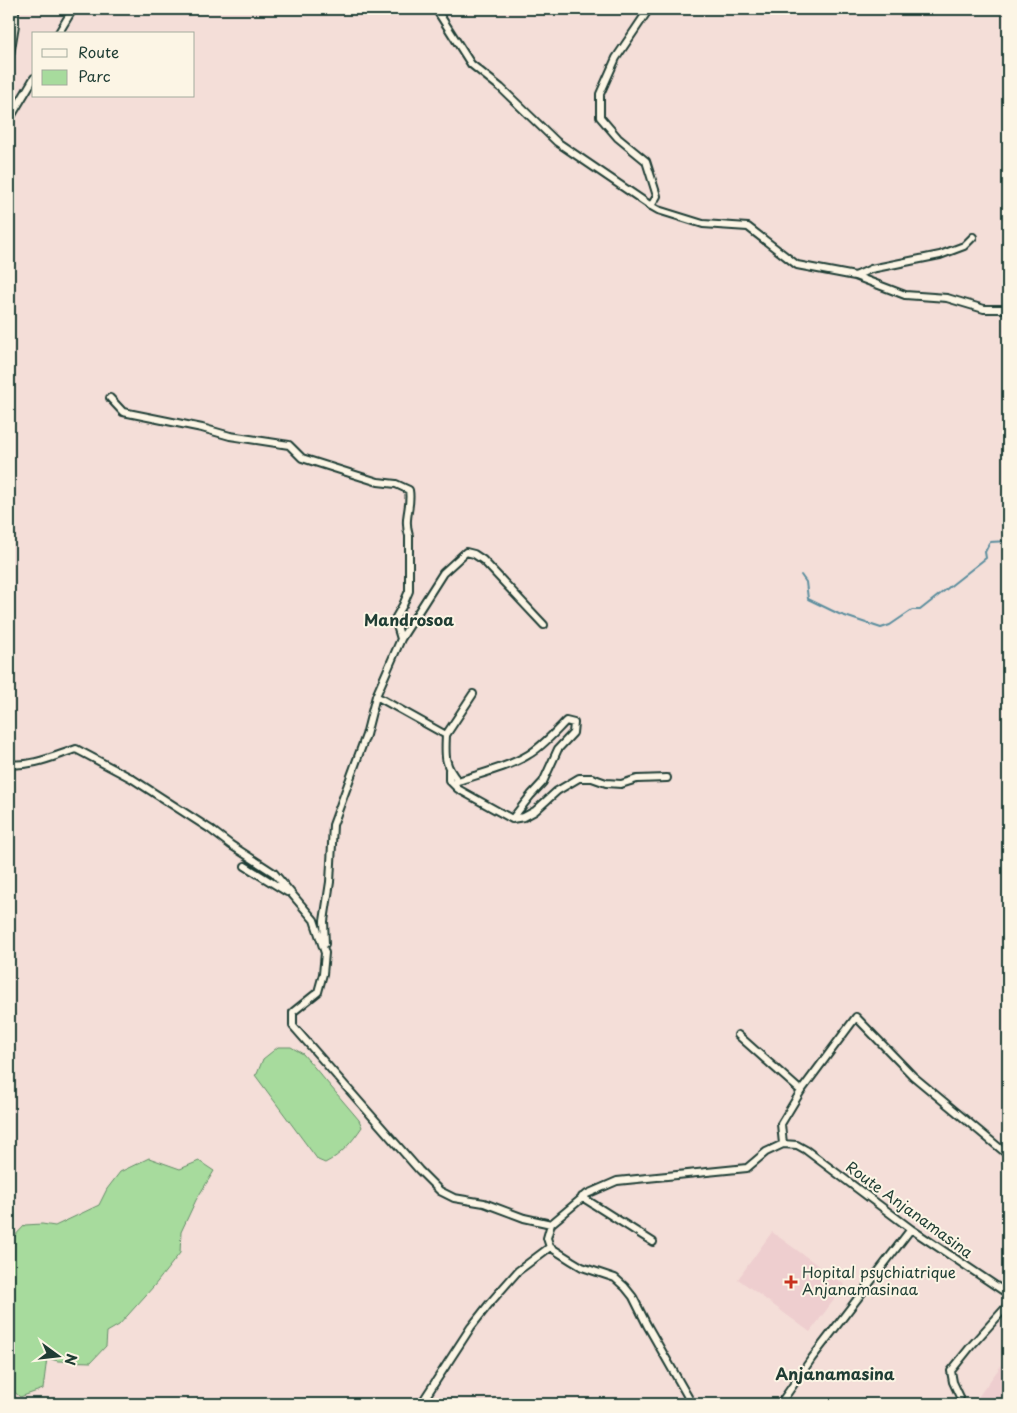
<svg xmlns="http://www.w3.org/2000/svg" width="1017" height="1413" font-family="'Playpen Sans',sans-serif">
	<rect width="100%" height="100%" fill="#f4ded8"/>
	<filter id="ink" filterUnits="userSpaceOnUse"><feTurbulence type="fractalNoise" baseFrequency=".02" numOctaves="2"/><feDisplacementMap in="SourceGraphic" scale="10" xChannelSelector="R" yChannelSelector="G"/><feConvolveMatrix kernelMatrix="1 2 1 2 8 2 1 2 1" color-interpolation-filters="sRGB"/></filter>
	<g filter="url(#ink)">
		<path fill="#eececf" d="M772,1232L845,1285L810,1332L738,1279Z
			M1008,1356V1404H973Z"/>
		<path fill="#a7db9d" stroke="#638c68" d="M278,1047H291L303,1054L359,1120L362,1127C352,1142 341,1155 325,1163L318,1160L255,1075L257,1074L263,1059Z
			M149,1158L180,1169L199,1161L214,1171L196,1200L181,1232L180,1253L154,1286L119,1325L107,1332L106,1346L91,1362L58,1361L47,1358L43,1389L20,1397L9,1387V1242L25,1225L42,1224L55,1226L99,1205L107,1189L120,1172Z"/>
		<g fill="none" stroke-linecap="round" stroke-linejoin="round">
			<path stroke="#5c8e9e" stroke-width="2" d="M801,575L806,582L808,599L839,614L881,628L890,625L912,610H920L986,558L985,552L990,542L1008,541"/>
			<defs>
				<path id="minor" d="M436,9L471,64L501,88L557,142L651,206L657,196L646,161L618,138L600,117V94L616,58L649,9
					M58,34L73,9
					M9,61L15,25V9
					M9,120L34,78
					M651,206L658,210L703,224L748,227L797,265L855,276L905,295L947,298L984,309H1008
					M855,276L871,269L940,255L964,246L973,237
					M110,398L123,412L202,428L230,436L289,445L302,458L378,482L396,484L409,490C412,507 403,517 409,536V591L403,605L395,619L401,639
					M376,696L446,735C445,756 444,765 458,781C479,774 509,767 528,755C542,747 554,733 566,721L574,723L573,733L558,749L543,782L531,795L512,819L524,817L535,811L557,791L579,778H592L606,783L621,784L637,779L667,778
					M446,735L473,694
					M9,764C32,767 54,756 76,749L131,778L210,829L231,845L274,873L314,920L325,953L323,974L318,992L293,1012V1026L419,1170L440,1191L454,1198L484,1203L524,1218L551,1224L587,1194L617,1181L747,1168L766,1152L783,1144L797,1145L806,1150L911,1229L1008,1294
					M449,770V780L458,789L512,819
					M245,866L287,892
					M325,944L324,921L330,882L333,825L366,735L376,696L401,639L443,573L466,552L474,554L483,560L544,625
					M738,1035L801,1091
					M783,1144L781,1124L801,1091L856,1017L913,1076L1008,1155
					M582,1197L653,1242
					M550,1247L572,1261L582,1267L615,1278L625,1287L633,1297L647,1325L692,1404
					M960,1397L953,1382L951,1371L971,1346L1008,1305
					M421,1404L471,1327L489,1304L518,1271L550,1247L547,1238L551,1224
					M780,1404L812,1358L911,1229"/>
			</defs>
			<use href="#minor" stroke="#1f3d34" stroke-width="10"/>
			<use href="#minor" stroke="#fcf5e5" stroke-width="6"/>
		</g>
	</g>
	<path fill="#c8321e" stroke="#fcf5e5" stroke-width="2" d="M788.5 1274.5h5v5h5v5h-5v5h-5v-5h-5v-5h5z"/>
	<g text-anchor="middle" stroke-width="4" stroke-linejoin="round" paint-order="stroke">
		<g font-size="15" fill="#1f3d34" stroke="#fcf5e5">
			<text transform="translate(909 1210) rotate(36)" y="5">Route Anjanamasina</text>
		</g>
		<g font-size="15" fill="#1f3d34" stroke="#fcf5e5" text-anchor="start">
			<text x="802" y="1278">Hopital psychiatrique<tspan x="802" dy="17">Anjanamasinaa</tspan></text>
		</g>
		<g font-size="16" font-weight="bold" fill="#1f3d34" stroke="#fcf5e5">
			<text x="409" y="626">Mandrosoa</text>
			<text x="835" y="1380">Anjanamasina</text>
		</g>
	</g>
	<rect width="1017" height="1413" fill="none" stroke="#fcf5e5" stroke-width="30"/>
	<rect x="15" y="15" width="987" height="1383" fill="none" stroke="#1f3d34" stroke-width="2" filter="url(#ink)"/>
	<rect x="32" y="32" width="162" height="65" fill="#fcf5e5" stroke="#a4ab9e"/>
	<rect x="42" y="49" width="25" height="8" fill="#fcf5e5" stroke="#a4ab9e"/>
	<text x="78" y="58" font-size="15" fill="#1f3d34">Route</text>
	<rect x="42" y="70" width="25" height="15" fill="#a7db9d" stroke="#a4ab9e"/>
	<text x="78" y="82" font-size="15" fill="#1f3d34">Parc</text>
	<g transform="translate(58 1356) rotate(105)" stroke="#fcf5e5" stroke-width="4" paint-order="stroke">
	<path d="M0-4L9 19L0 12L-9 19Z" fill="#1f3d34"/>
	<text y="-8" font-size="14" font-weight="bold" text-anchor="middle" fill="#1f3d34">N</text>
	</g>
</svg>
